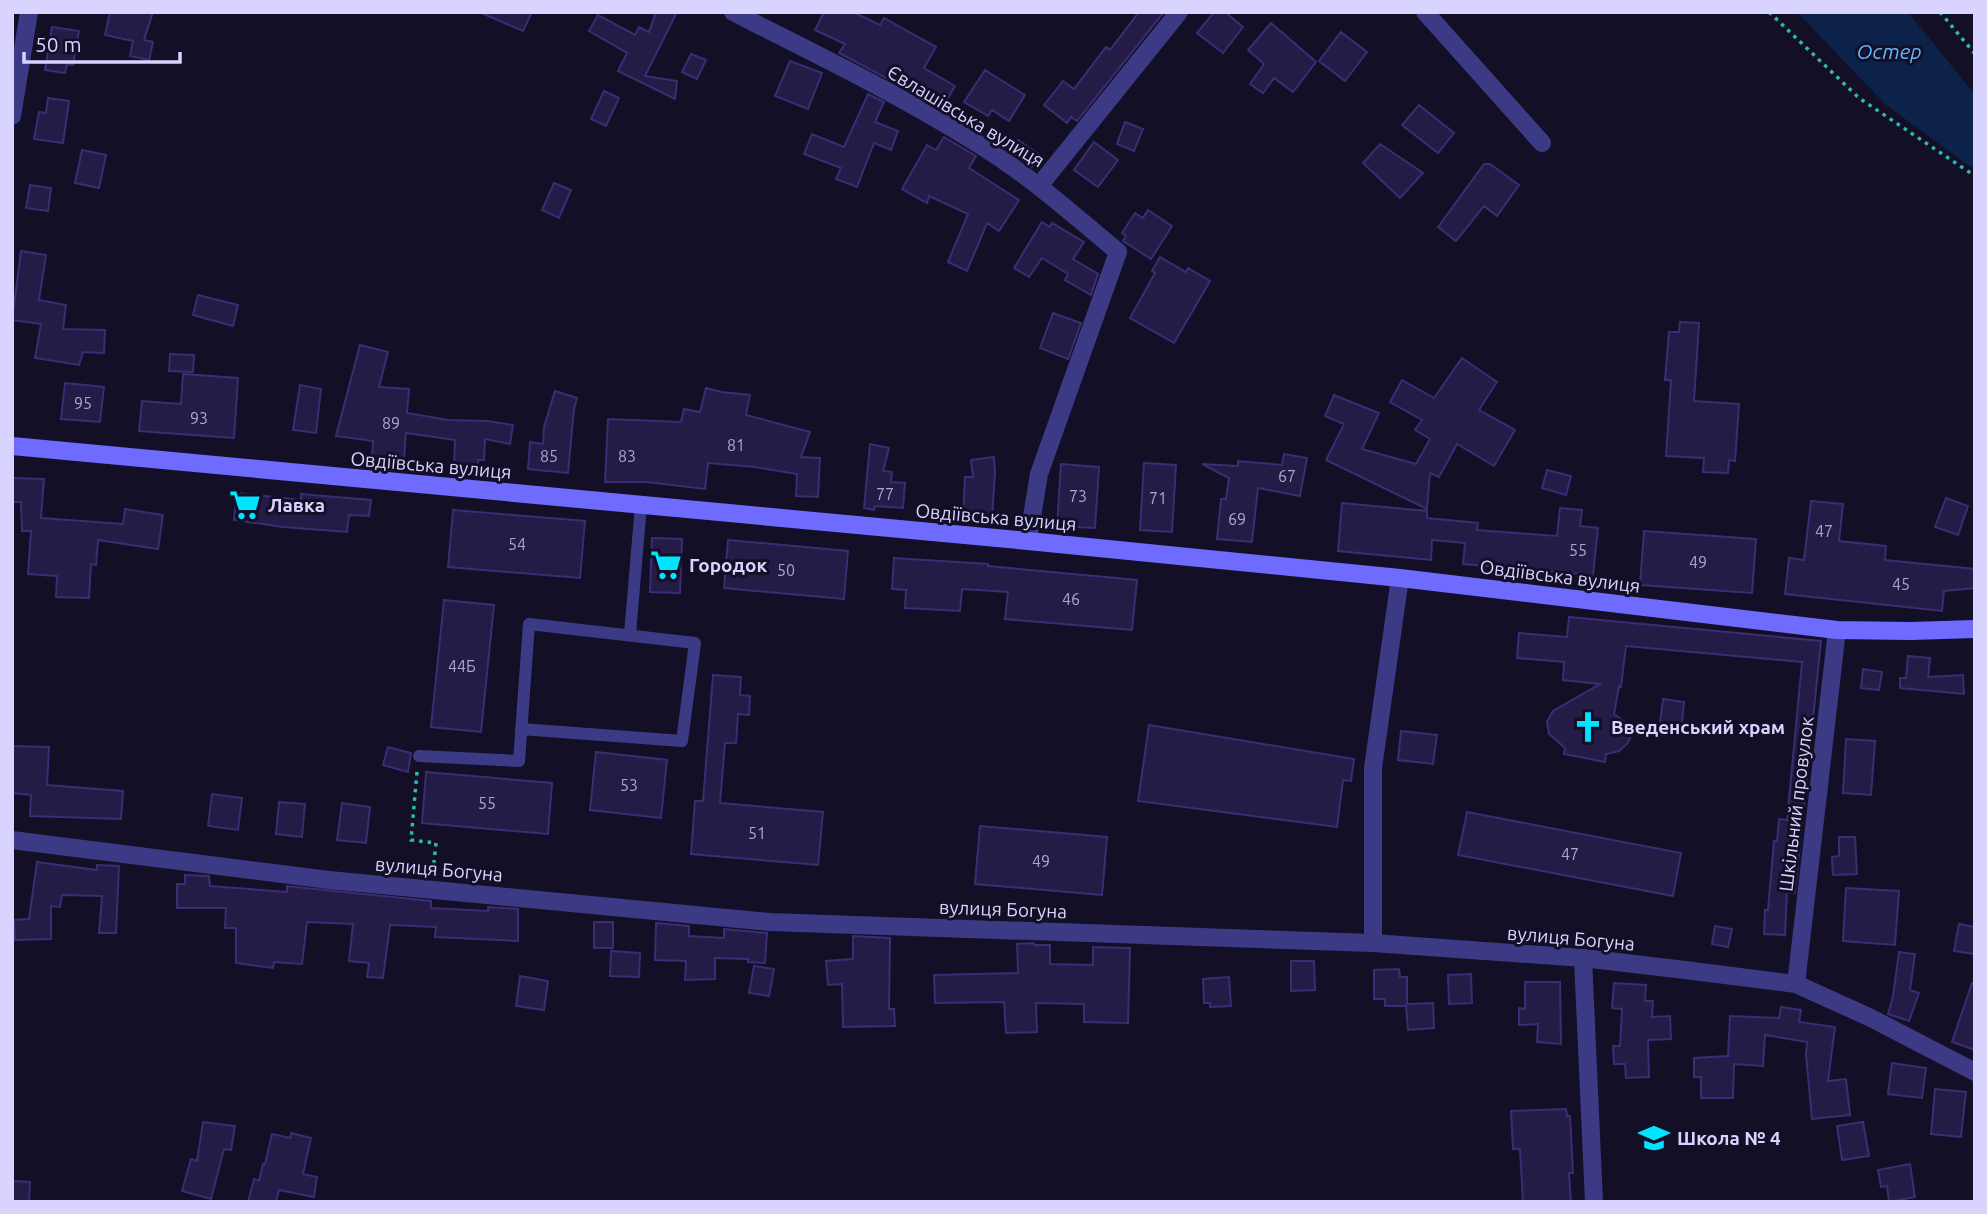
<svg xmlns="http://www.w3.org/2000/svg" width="1987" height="1214" font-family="Ubuntu,sans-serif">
	<rect width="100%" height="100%" fill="#130f26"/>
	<path fill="#0c2248" d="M1797,12H1908L1975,95V168L1966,164L1885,104Z"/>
	<path fill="#241b47" stroke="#3b2d73" stroke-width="2" d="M110,12H153L144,40L153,42L149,60L130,56L133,41L105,35Z
		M479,12H532L523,31Z
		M656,12H677L645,76L677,81L675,99L618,71L627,53L589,31L598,15L635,35L639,27L649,32Z
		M824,12H853L880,25L884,18L936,47L924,68L955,86L942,108L839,53L845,44L815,30Z
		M1139,12H1164L1077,121L1071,117L1067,123L1044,105L1063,81L1074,89L1106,47L1110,50Z
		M1214,12H1225L1243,27L1223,53L1197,33Z
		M1271,23L1316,62L1293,92L1274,78L1263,93L1250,84L1264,64L1248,50Z
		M52,27L79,31L73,65L67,64L65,73L45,70Z
		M1341,32L1367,52L1345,81L1319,61Z
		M691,54L706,60L697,79L682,72Z
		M790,61L822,73L808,109L775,96Z
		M985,70L1025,95L1009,121L992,110L988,116L964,102Z
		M604,91L619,98L606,126L591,119Z
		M868,94L884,102L875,122L898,131L891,150L874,143L857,187L836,179L841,168L804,154L812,134L844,147Z
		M48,98L69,101L63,143L34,139L39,112L46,113Z
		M1419,105L1454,133L1438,153L1402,125Z
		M1125,122L1143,129L1134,151L1117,144Z
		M944,137L976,156L969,168L1019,200L999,231L987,223L967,271L948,262L968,214L929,196L927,203L902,189L927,145L936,150Z
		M1018,140L1040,155L1032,167L1010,151Z
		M1094,142L1118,160L1098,187L1074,170Z
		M1380,144L1423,173L1400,198L1363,163Z
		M82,150L106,155L99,188L75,183Z
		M1484,164H1490L1519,185L1497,216L1484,206L1456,241L1438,227Z
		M554,183L571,190L559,218L542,210Z
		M30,185L51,188L48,211L26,208Z
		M1148,210L1172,226L1151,259L1123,241L1126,236L1122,233L1135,213L1143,218Z
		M1042,222L1050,227L1052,223L1084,242L1073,259L1098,274L1091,295L1065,280L1068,274L1042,258L1029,277L1014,268Z
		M21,251L46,255L39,300L66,305L63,329L105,330L104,353L83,352L79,365L35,358L41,324L12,320Z
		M1160,257L1186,272L1188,268L1210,281L1174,343L1130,318L1155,273L1152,271Z
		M198,295L238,305L233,326L193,315Z
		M1053,313L1081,323L1068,359L1040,348Z
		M1680,322L1699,323L1694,401L1739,404L1735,461L1729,460L1728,473L1703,472L1704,458L1666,456L1671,380H1665L1669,332H1679Z
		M360,345L388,352L379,387L409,389L407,413L448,420L487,421L513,425L510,444L485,439L484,460H478V468L454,467L455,440L406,433L404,459L372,457L373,441L336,436Z
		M170,354L194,355L193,372L169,371Z
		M1462,358L1497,382L1479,410L1515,430L1494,466L1457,444L1439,477L1430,473L1427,509L1326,460L1344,424L1325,416L1334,395L1379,413L1362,449L1416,464L1430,439L1415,430L1422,420L1390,402L1402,380L1434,398Z
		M183,374L238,378L234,438L139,431L142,401L181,404Z
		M65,383L104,387L100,422L61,419Z
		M300,385L321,389L316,433L293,430Z
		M706,388L722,392L750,395L746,415L810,432L801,457L820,458L818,497L796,496L797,474L755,467L708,463L705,489L646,482H605L608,419L681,422L684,409L700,412Z
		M555,391L577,398L574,409L568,473L528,469L530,442L543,444L544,427Z
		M870,444L889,448L883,471L892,472L891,482L905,483L903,508L875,506L874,510L864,508Z
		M1284,454L1307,458L1300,496L1258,488L1252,542L1217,539L1221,499H1226L1229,478L1202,464L1238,466V461L1282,465Z
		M994,457L995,473L992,517L963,515L965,477H973L971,460Z
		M1144,463L1176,465L1172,532L1140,530Z
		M1061,464L1099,467L1095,528L1057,526Z
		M1547,470L1571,476L1566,495L1542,488Z
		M13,478L44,479L41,518L123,524L125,509L163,515L158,549L98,540L96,565L91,564L89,598L56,597L57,576L28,574L31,531H22L21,502H12Z
		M237,493L301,500V494L371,500L369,516L349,515L347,532L283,527L234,520Z
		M1946,498L1968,506L1958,535L1935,527Z
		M1811,501L1843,504L1839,541L1886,546L1885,560L1975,569V588L1944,591L1942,611L1785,594L1789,558L1804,560Z
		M1342,503L1427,511V518L1478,523L1477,530L1557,536L1560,508L1582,510L1580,526L1598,528L1593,575L1463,564L1465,543L1432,540L1431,560L1338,551Z
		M453,510L585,521L580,578L448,567Z
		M1644,531L1756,539L1752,593L1640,585Z
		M652,538L682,539L680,593L650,592Z
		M728,540L848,551L844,599L724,588Z
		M894,558L988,564V566L1137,580L1132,630L1005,619L1008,592L962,589L960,611L905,608L906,590L892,589Z
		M444,600L494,605L481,732L431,727Z
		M1569,617L1821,641L1795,893L1787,892L1785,935L1764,934L1765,910H1768L1774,841H1777L1779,819L1787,820L1802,662L1626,646L1621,687L1619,686L1614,714L1629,725L1632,734L1628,743L1619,751L1606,754L1605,762L1564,754L1565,748L1549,734L1547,722L1550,716L1553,711L1600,684L1563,680L1564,662L1517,658L1519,633L1567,637Z
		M1908,656L1930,658L1928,677L1963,675L1964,694L1900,688V678H1906Z
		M1863,669L1882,672L1879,690L1861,688Z
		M713,675L741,677L740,695L750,696L749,715L738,714L736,743H725L720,803L823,812L818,865L691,854L695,801H703Z
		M1663,699L1684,702L1681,733L1659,730Z
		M1149,725L1354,759L1351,781L1343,780L1337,827L1138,801Z
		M1401,731L1437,735L1433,764L1398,760Z
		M1846,739L1875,741L1871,795L1843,793Z
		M12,746L49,747L47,785L123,791L121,819L30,816L31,795L12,793Z
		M388,747L411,753L408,772L383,765Z
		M596,752L667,760L661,818L590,810Z
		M426,772L552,783L548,834L422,823Z
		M212,794L242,798L238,830L208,826Z
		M279,802L305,804L302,837L276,834Z
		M342,803L370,807L366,843L337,840Z
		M1467,812L1681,853L1673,896L1458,855Z
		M980,826L1107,837L1102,895L975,884Z
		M1839,837H1855L1857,874L1833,875L1832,857L1839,856Z
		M37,862L97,870V865L119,866L116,933H99L102,896L62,895L60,907L51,906V939L15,940L14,920L29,919Z
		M185,875L209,876L210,886L287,892V886L431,901V908L488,911V907L518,909V941L435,937L436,927L390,925L383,978L367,977L369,963L349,961L353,924L307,922L302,964L274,962L273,968L236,963V928H225L226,908H177V884H185Z
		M1846,888L1899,891L1895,945L1843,941Z
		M594,922H613V948H594Z
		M656,923L689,926V936L724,938V929L767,933L765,963L748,962V959L715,958V979L685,980L686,961L655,960Z
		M1959,924L1975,927V954L1954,951Z
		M1715,926L1732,929L1728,947L1712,944Z
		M853,936L890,938L889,1009H894L895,1026L843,1027L842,984L828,985L826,961L853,959Z
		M1034,943V945H1050V964L1093,965V947L1130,948L1128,1023L1084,1022V1004L1036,1003L1037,1032L1006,1033L1004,1002L935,1003L934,975L1018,973L1017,944Z
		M611,951L640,953L639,977L610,976Z
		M1899,952L1915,954L1910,990L1919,993L1909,1021L1888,1014L1893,996Z
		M1291,961H1314L1315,990L1291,991Z
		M754,966L774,969L769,996L749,993Z
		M1399,969L1400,977H1407V1004L1433,1003L1434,1028L1408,1030L1406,1006H1385V999H1374V970Z
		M1471,974L1472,1003L1449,1004L1448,975Z
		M520,976L548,981L544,1010L516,1006Z
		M1229,977L1231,1006L1210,1007V1003H1204L1203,979Z
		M1525,982H1560L1561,1044L1537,1042L1538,1024L1519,1025V1008L1525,1009Z
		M1614,983L1646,985L1645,1001H1653L1652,1017L1670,1016L1671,1039L1648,1040L1649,1077L1626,1078L1625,1064H1614L1613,1046H1620L1622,1009L1612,1008Z
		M1972,983H1975V1050L1952,1042Z
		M1781,1007L1801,1010L1799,1022L1835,1027L1828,1081L1846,1079L1850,1115L1812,1119L1806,1055L1807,1042L1765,1035L1763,1066L1734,1064L1733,1098H1701V1077H1694V1058L1728,1056L1730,1016L1779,1018Z
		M1892,1063L1926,1068L1922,1098L1888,1094Z
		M1935,1089L1966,1092L1961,1137L1931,1134Z
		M1566,1109L1567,1116H1570L1573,1173H1569L1571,1202H1523L1520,1149H1513L1511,1111Z
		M203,1122L235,1126L231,1150L224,1149L211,1199L182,1191L191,1159L197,1161Z
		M1863,1122L1869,1156L1842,1160L1837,1126Z
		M291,1133L311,1138L303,1174L317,1177L314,1197L279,1190L276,1202H248L254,1179L259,1181L263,1164H265L272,1134L290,1138Z
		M1910,1164L1915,1197L1889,1202L1887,1186L1881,1187L1878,1170Z
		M12,1181L30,1182L29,1202H12Z"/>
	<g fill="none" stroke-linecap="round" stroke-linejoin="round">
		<path stroke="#2fb8b0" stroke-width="3.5" stroke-dasharray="3.5 5" stroke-linecap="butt" d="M1769,12L1859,98L1975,176
			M1940,12L1975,54
			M417,772L411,840L436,843L433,871"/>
		<path stroke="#3d3a85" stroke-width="12" d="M630,634L641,505
			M419,756L519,761L529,624L695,643L682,741L521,729"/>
		<path stroke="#3d3a85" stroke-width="18" d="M733,12C817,55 903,96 983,147C1032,178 1074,215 1118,252L1039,474L1028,541
			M1425,12L1542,143
			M12,116L29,12
			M1039,186L1179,12
			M12,840L329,880L770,922L1373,943L1583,958L1685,970L1796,984L1871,1018L1975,1072
			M1373,943V768L1400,578
			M1583,958L1594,1202
			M1796,984L1837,630"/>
		<path stroke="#6f6bff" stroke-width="18" d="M12,446L1028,541L1400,578L1837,630L1911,631L1975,629"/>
	</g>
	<defs>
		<symbol id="supermarket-bare" viewBox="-9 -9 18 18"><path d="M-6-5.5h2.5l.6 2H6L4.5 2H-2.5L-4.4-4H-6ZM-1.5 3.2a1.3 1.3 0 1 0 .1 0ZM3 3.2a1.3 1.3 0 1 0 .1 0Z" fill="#00e5ff" stroke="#130f26" stroke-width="2.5" paint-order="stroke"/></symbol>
		<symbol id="church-bare" viewBox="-9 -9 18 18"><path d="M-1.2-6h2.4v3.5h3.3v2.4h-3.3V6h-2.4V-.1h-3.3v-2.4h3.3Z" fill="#00e5ff" stroke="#130f26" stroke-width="2.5" paint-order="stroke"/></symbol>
		<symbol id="school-bare" viewBox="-9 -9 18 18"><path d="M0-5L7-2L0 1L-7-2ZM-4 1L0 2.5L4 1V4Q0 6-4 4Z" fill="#00e5ff" stroke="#130f26" stroke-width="2.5" paint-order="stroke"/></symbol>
	</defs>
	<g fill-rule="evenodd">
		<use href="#supermarket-bare" x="223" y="483" width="44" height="44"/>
		<use href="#supermarket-bare" x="644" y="543" width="44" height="44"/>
		<use href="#church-bare" x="1566" y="705" width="44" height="44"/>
		<use href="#school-bare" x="1632" y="1116" width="44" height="44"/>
	</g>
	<g text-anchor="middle" stroke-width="6" stroke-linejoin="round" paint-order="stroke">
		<g font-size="16" fill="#aca6d1">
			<text x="83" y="409">95</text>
			<text x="199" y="424">93</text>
			<text x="391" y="429">89</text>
			<text x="736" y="451">81</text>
			<text x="549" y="462">85</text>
			<text x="627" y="462">83</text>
			<text x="1287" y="482">67</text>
			<text x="885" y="500">77</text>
			<text x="1078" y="502">73</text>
			<text x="1158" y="504">71</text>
			<text x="1237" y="525">69</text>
			<text x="1824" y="537">47</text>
			<text x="517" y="550">54</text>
			<text x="1578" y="556">55</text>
			<text x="1698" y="568">49</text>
			<text x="786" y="576">50</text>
			<text x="1901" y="590">45</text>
			<text x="1071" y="605">46</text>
			<text x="462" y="672">44Б</text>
			<text x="629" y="791">53</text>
			<text x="487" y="809">55</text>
			<text x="757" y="839">51</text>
			<text x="1570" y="860">47</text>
			<text x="1041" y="867">49</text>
		</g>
		<g font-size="19" fill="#d9d4ff" stroke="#130f26">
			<text transform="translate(966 116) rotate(31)" y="7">Євлашівська вулиця</text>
			<text transform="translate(431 465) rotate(5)" y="7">Овдіївська вулиця</text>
			<text transform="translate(996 517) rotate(5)" y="7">Овдіївська вулиця</text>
			<text transform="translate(1560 576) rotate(7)" y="7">Овдіївська вулиця</text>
			<text transform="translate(1796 804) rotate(-83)" y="7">Шкільний провулок</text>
			<text transform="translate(439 869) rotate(5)" y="7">вулиця Богуна</text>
			<text transform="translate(1003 909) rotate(2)" y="7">вулиця Богуна</text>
			<text transform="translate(1571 938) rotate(5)" y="7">вулиця Богуна</text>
		</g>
		<g font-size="19" font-weight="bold" fill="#d9d4ff" stroke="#130f26" text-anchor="start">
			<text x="268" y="512">Лавка</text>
			<text x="689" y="572">Городок</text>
			<text x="1611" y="734">Введенський храм</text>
			<text x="1677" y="1145">Школа № 4</text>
		</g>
		<g font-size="21" font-style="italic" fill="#62b6ff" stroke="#130f26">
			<text x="1889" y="59">Остер</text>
		</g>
	</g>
	<rect width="1987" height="1214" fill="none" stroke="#d9d4ff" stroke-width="28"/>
	<path d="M24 52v10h156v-10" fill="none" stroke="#d9d4ff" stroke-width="3.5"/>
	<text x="35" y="52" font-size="21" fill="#d9d4ff" stroke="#130f26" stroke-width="5" paint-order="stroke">50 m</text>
</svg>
